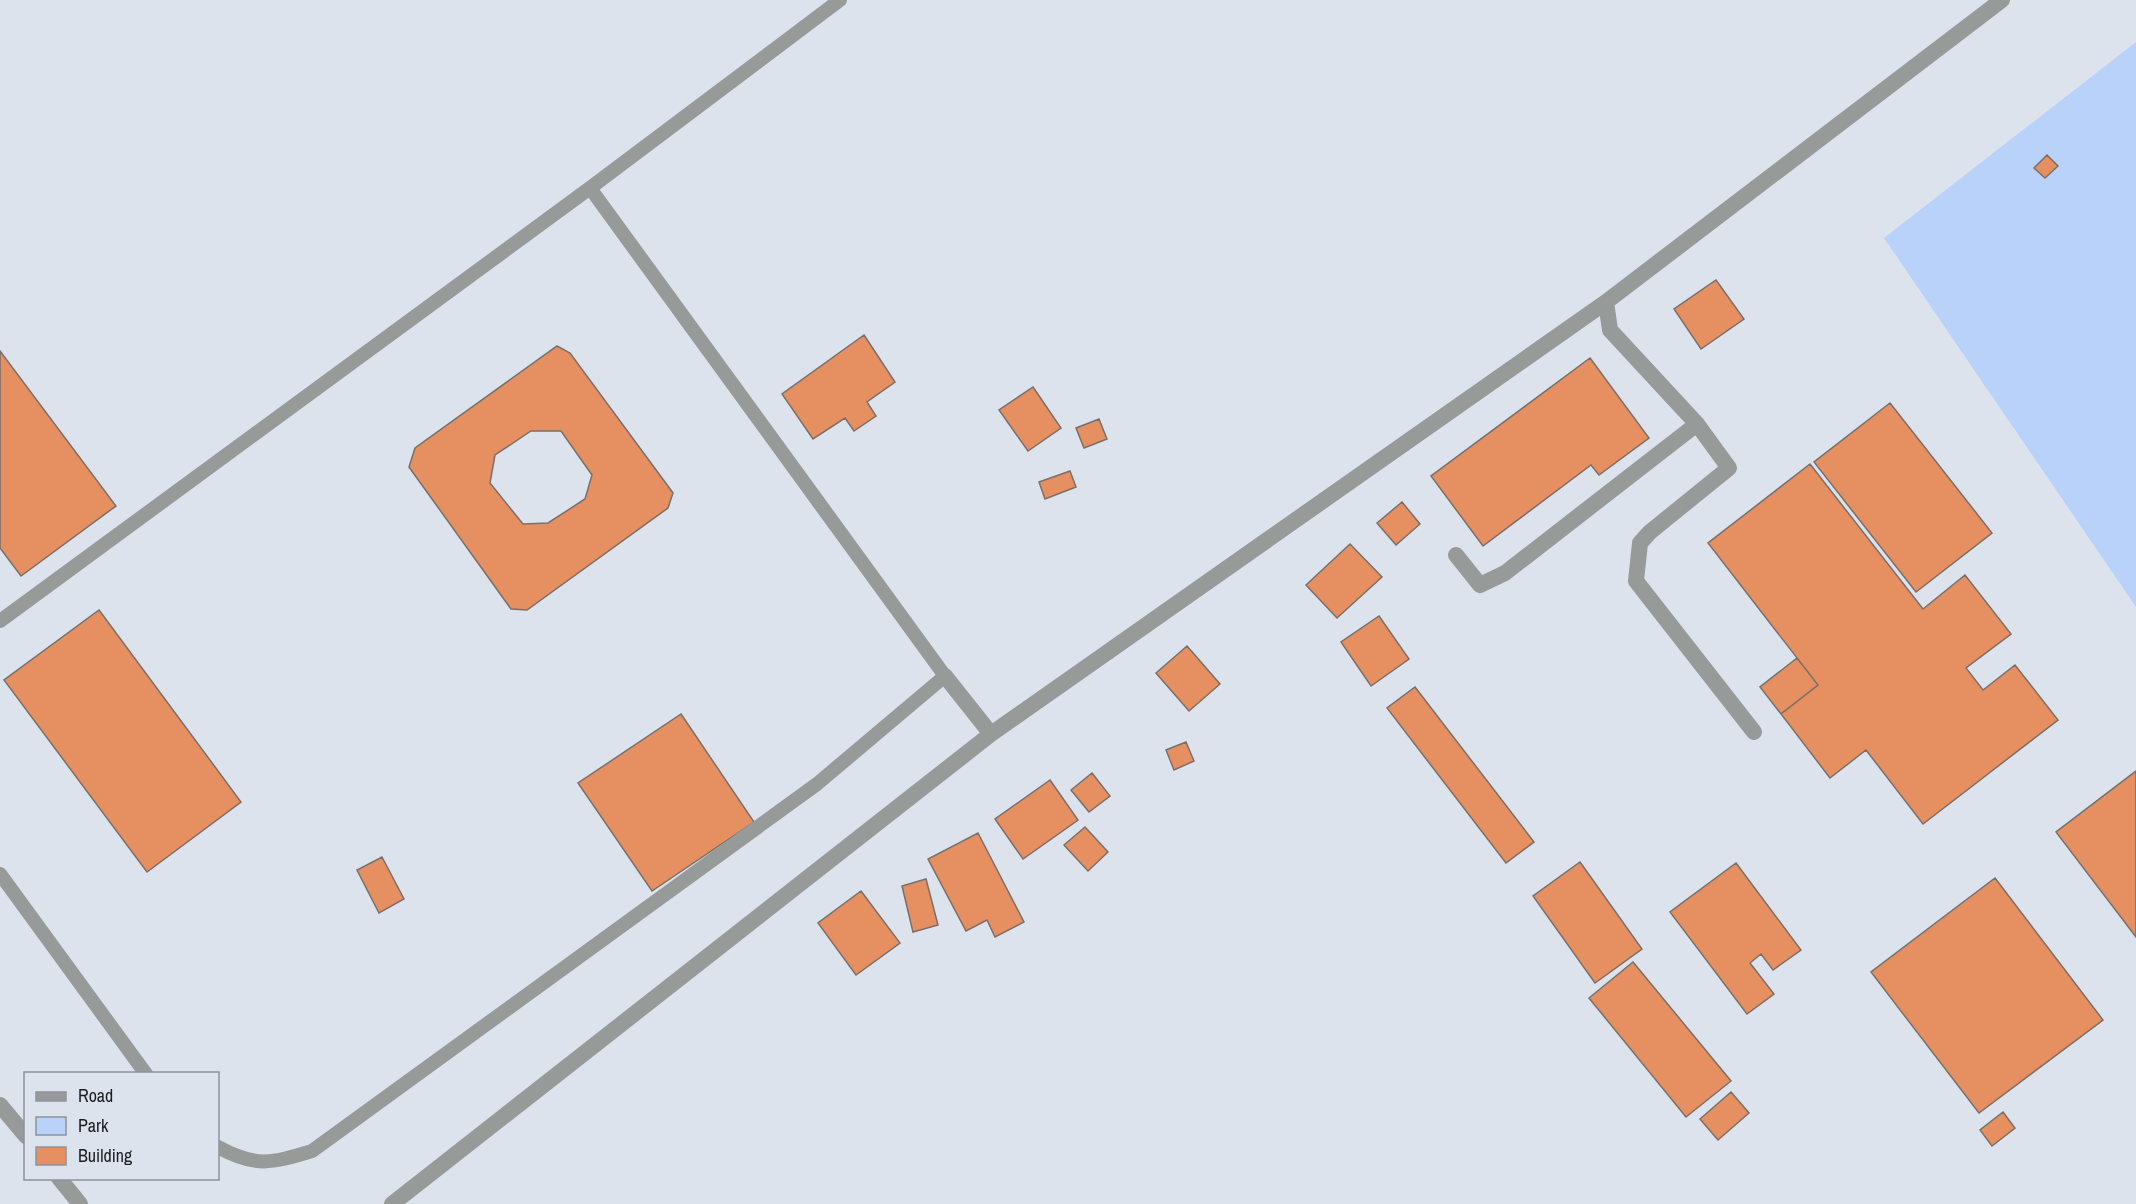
<svg xmlns="http://www.w3.org/2000/svg" width="2136" height="1204" font-family="'Archivo Narrow',sans-serif">
	<rect width="100%" height="100%" fill="#dce3ed"/>
	<path fill="#b9d2fa" d="M2136,42V607L1884,238Z"/>
	<path fill="#e68f60" stroke="#7a6f6a" stroke-width="1.5" fill-rule="evenodd" d="M2047,155L2058,166L2045,178L2034,168Z
		M1716,280L1744,319L1701,349L1674,309Z
		M864,335L895,382L867,402L876,416L854,431L845,418L813,439L782,394Z
		M557,346L570,353L673,493L668,508L527,610L511,609L409,467L415,448ZM531,431H561L592,475L585,499L548,523L523,524L490,483L495,455Z
		M0,351L116,506L21,576L0,548Z
		M1590,358L1649,438L1599,475L1591,465L1483,546L1431,476Z
		M1033,387L1061,428L1028,451L999,410Z
		M1890,403L1992,533L1916,592L1814,462Z
		M1099,419L1107,439L1084,448L1076,428Z
		M1810,464L1923,609L1965,575L2011,634L1966,668L1983,690L2015,665L2058,720L1923,824L1866,750L1830,778L1781,714L1818,685L1708,543Z
		M1070,471L1076,487L1045,499L1039,482Z
		M1402,502L1420,524L1396,545L1377,523Z
		M1350,544L1382,577L1337,618L1306,585Z
		M99,610L241,802L147,872L4,680Z
		M1379,616L1409,659L1371,686L1341,642Z
		M1187,646L1220,684L1189,711L1156,673Z
		M1797,658L1818,685L1781,714L1760,687Z
		M1415,687L1534,842L1506,863L1387,708Z
		M681,714L754,822L652,891L578,783Z
		M1186,742L1194,761L1174,770L1166,750Z
		M2136,771V937L2056,832Z
		M1092,773L1110,796L1089,812L1071,790Z
		M1050,780L1078,820L1023,859L995,819Z
		M1085,827L1108,852L1088,871L1064,845Z
		M978,833L1024,922L995,937L987,920L966,931L928,859Z
		M382,857L404,899L379,913L357,870Z
		M1580,862L1642,949L1595,983L1533,896Z
		M1736,863L1801,950L1773,970L1761,954L1750,963L1774,994L1747,1014L1670,912Z
		M1995,878L2103,1020L1979,1113L1871,972Z
		M926,879L938,925L913,932L902,886Z
		M861,891L900,943L856,975L818,923Z
		M1633,962L1731,1081L1686,1117L1589,998Z
		M1731,1092L1749,1113L1718,1140L1700,1119Z
		M2003,1112L2015,1128L1992,1146L1980,1130Z"/>
	<g fill="none" stroke-linecap="round" stroke-linejoin="round">
		<path stroke="#969b99" stroke-width="14" d="M0,621L590,188L840,0
			M0,874L146,1074
			M218,1147C256,1168 272,1163 312,1151L817,784L945,676L590,188"/>
		<path stroke="#969b99" stroke-width="16" d="M1606,302L1610,330L1697,424L1729,468L1650,532L1640,543L1636,581L1754,732
			M1456,555L1480,585L1505,573L1697,424
			M945,676L991,734
			M392,1204L991,734L1606,302L2002,0"/>
		<path stroke="#969b99" stroke-width="16" d="M0,1105L26,1136
			M59,1178L80,1204"/>
	</g>
	<rect x="24" y="1072" width="195" height="108" fill="#dce3ed" stroke="#8e939b" stroke-width="1.5"/>
	<rect x="36" y="1092" width="30" height="9" fill="#969b99" stroke="#8e939b" stroke-width="1.5"/>
	<text x="78" y="1102" font-size="18" fill="#1a1c1f">Road</text>
	<rect x="36" y="1117" width="30" height="18" fill="#b9d2fa" stroke="#8e939b" stroke-width="1.5"/>
	<text x="78" y="1132" font-size="18" fill="#1a1c1f">Park</text>
	<rect x="36" y="1147" width="30" height="18" fill="#e68f60" stroke="#8e939b" stroke-width="1.5"/>
	<text x="78" y="1162" font-size="18" fill="#1a1c1f">Building</text>
</svg>
